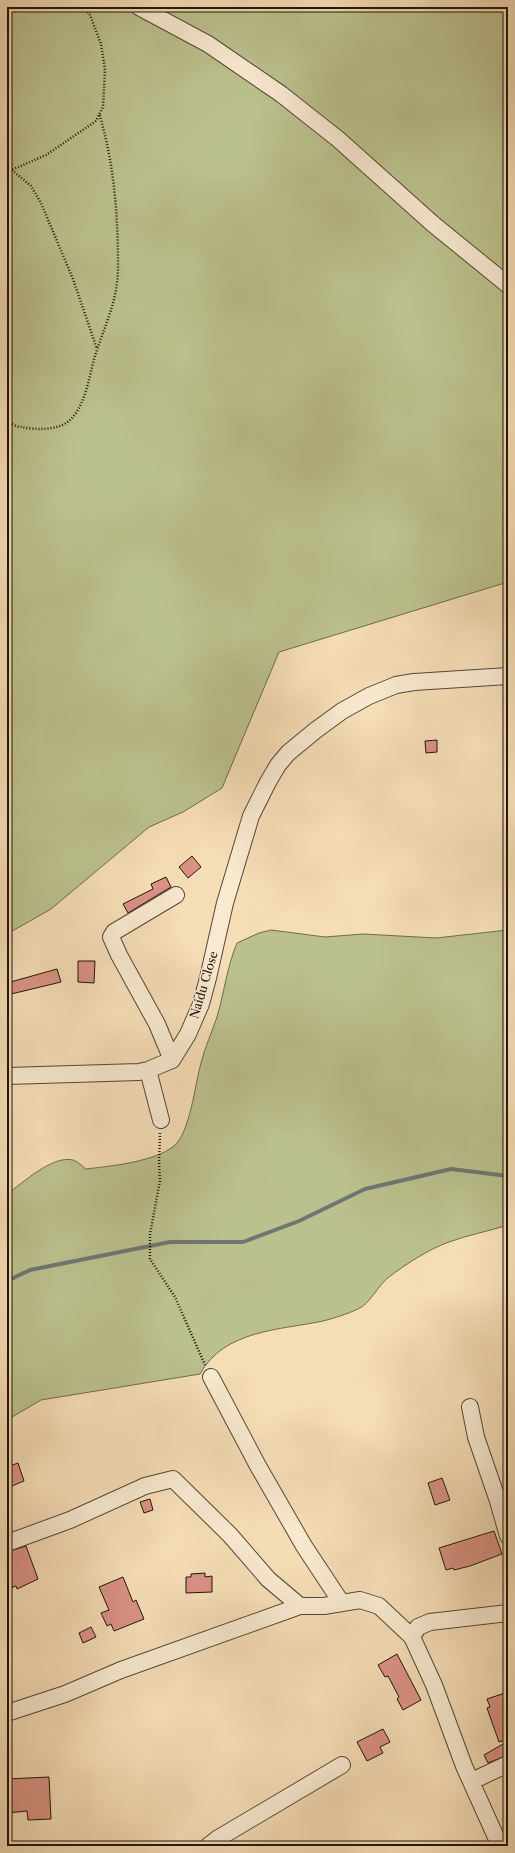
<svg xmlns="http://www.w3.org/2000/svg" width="515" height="1853" font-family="'Libre Caslon Text',serif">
	<rect width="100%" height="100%" fill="#f5ddb6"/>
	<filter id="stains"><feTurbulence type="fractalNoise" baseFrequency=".005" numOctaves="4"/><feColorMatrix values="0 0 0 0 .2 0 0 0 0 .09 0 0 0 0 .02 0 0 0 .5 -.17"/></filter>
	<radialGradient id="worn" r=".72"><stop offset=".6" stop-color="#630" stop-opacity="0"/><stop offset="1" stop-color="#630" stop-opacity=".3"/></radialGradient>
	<path fill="#bbc18e" stroke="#6d6b4c" d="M7,7H508V582L279,652L222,788L183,812L149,827L51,909L7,934Z
		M271,930L325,937L363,934L436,938L508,930V1225C489,1231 468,1235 449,1242C429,1249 406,1264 389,1277C379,1284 369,1305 358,1309C347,1314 335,1318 323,1321C280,1330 224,1330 200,1374L41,1400L7,1420V1194C23,1183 52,1155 73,1160C77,1161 82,1166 86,1169C111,1166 154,1162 174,1146C190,1133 195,1084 201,1063C205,1047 212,1032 217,1017C224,993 227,967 237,943L259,933Z"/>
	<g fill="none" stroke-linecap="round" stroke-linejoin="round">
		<path stroke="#6e7774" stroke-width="4" d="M7,1281L30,1270L170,1242H243L299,1221L365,1189L451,1169L508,1176"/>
	</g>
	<path fill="#da9285" stroke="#1f150a" d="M437,740V752L426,753L425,741Z
		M192,856L201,867L188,878L179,867Z
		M166,877L171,887L128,913L123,904L153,889L151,884Z
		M78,961H95L94,983L78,982Z
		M57,969L61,982L7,995V983Z
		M18,1463L24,1481L7,1488V1467Z
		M442,1478L450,1500L435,1505L428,1483Z
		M150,1499L153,1510L144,1513L140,1502Z
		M494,1531L502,1554L470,1566L454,1570L453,1568L446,1570L439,1548Z
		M26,1546L38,1579L17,1589L16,1586L11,1588L7,1579V1552Z
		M205,1573V1577L212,1576V1592L186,1593V1577H191V1574Z
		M123,1577L133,1602L136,1600L144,1619L114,1631L111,1624L107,1626L101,1613L109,1610L99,1587Z
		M91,1627L96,1637L83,1643L79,1633Z
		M397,1654L421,1700L403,1710L397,1699L399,1697L388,1676L385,1677L378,1665Z
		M508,1692V1739L499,1742L487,1708L490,1707L487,1699Z
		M383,1729L390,1742L380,1747L383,1753L367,1761L357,1742Z
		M503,1744L508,1755L488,1763L484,1755Z
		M49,1777L51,1819L28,1820L27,1811L7,1813V1779Z"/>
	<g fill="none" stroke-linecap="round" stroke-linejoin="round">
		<defs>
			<path id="minor" d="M139,7L208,44L281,94L338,139L433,224L508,285
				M172,1060L157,1024L119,955L111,937L114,932L176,895
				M148,1070L161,1120
				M7,1076L139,1072L148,1070L172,1060L188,1034L201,1004L208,978L225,903L251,816L268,782L278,765L288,753L316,730L342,711L369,696L396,685L414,682L508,676
				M211,1377L258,1466L304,1546L341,1602
				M470,1407L476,1437L498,1501L508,1536
				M7,1543L70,1520L145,1486L173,1479L230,1535L268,1579L300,1606
				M412,1637L418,1627L430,1622L508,1613
				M7,1713L65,1694L121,1670L300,1606H324L360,1600L379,1606L412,1637L434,1685L464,1766L500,1846
				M472,1781L508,1764
				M208,1846L217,1839L342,1765"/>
		</defs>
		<use href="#minor" stroke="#544735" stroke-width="18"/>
		<path stroke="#1f150a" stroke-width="2.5" stroke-dasharray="1 2" stroke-linecap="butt" d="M12,170L31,186L41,203L73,279L97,349
			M7,172L46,155L96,121L103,107L105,70L101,44L90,15L84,7
			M7,421C11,423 16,427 21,427C36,430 61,431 72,418C88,400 89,372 97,350C107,320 118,299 118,266C118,215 114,162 99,113
			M160,1133L159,1164L160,1181L150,1234V1259L175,1297L205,1365"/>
		<use href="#minor" stroke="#f8e9d0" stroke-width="16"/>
	</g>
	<g text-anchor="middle" stroke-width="3" stroke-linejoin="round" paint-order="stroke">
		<g font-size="12" fill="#1f150a" stroke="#f8e9d0">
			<text transform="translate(204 985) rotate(-73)" y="4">Naidu Close</text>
		</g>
	</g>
	<rect width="515" height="1853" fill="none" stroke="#f5ddb6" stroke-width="24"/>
	<rect x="8" y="8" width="499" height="1837" fill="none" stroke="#1f150a" stroke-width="2"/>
	<rect x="12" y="12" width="491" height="1829" fill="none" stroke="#1f150a"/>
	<rect width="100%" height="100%" filter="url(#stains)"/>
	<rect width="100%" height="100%" fill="url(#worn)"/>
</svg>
